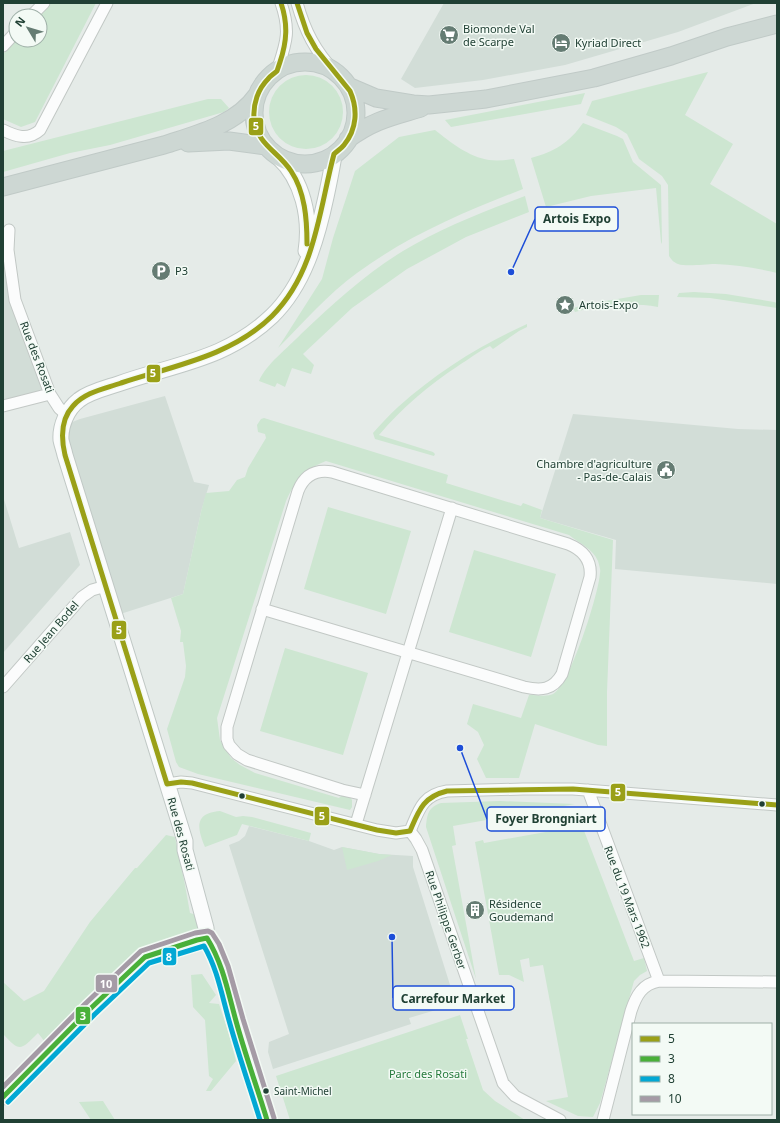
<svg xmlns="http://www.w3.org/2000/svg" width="780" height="1123" font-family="'Noto Sans',sans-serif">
	<rect width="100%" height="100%" fill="#e5ebe8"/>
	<path fill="#d2ddd7" d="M444,3H756L678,32L565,65L483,80L415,88L401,79Z
		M3,248L50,394L3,406Z
		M165,396L194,482L209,485L201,512L183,594L114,616L62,426L80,419Z
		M573,414L738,429L777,430V584L615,569L616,540L540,518Z
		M3,496L19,548L70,532L80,565L3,653Z
		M249,826L309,841L334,850L342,847L379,854L413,856V867L456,1004L409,1018L411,1024L273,1069L268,1052L269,1042L289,1034L229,845L239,841L245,836Z"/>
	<path fill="#cde6d1" d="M51,3H96L35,122L21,127L3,119V54L16,40H40V16H39Z
		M708,72L685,115L733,144L710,184L777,224V273C757,268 736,265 715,264C705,264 687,267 678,264C673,262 671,259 669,256L668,185L662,176L639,159L627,134L616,127L586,115L592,101Z
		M269 112a37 37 0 1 1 74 0a37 37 0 1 1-74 0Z
		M585,93L581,104L451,127L445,120Z
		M208,99H221L229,108L224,112L110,145L70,153L3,172V151Z
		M583,123L617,136L623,139L633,162L661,185L662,244L661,242L656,188L591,196L546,207L531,158C554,152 569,143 583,123Z
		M435,130C450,142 469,157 489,160C498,161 506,160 514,159L523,189C464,212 409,235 357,273C329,293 302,324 278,348L322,279L333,238L355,171L399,137Z
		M525,196L529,212L466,237L407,269L352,308L303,354L314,365L311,374L292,368L285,387L277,383L275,387L259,381C266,364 288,348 301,334C333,304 365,274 403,251C441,228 483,212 525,196Z
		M694,292L726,294L774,302L777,303V308L710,298L677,297L679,293Z
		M641,295H659L658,307C630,302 602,305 575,312L573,308L588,304Z
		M527,324V327L519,331L493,349L490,346C479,351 469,359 458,366C429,385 402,408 379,435L433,452L435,454L434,456L375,439L373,433C381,424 389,415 398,407C437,372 480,345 527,324Z
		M264,418L448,475L446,483L521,506L523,503L542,510L540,518L613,540L607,692V746L598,745L535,724L519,778H486L477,759L484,745L478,732L467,724L473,704L521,718L529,695C536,695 547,697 553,694C570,685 599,593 600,573C601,570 599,565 598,561C593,549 579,543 569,535L326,461C303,470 296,480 286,501L217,718L220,740L231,758L240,765L255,773L339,798L343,794L349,796L352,800V807L350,810L198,774L179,767L176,762L167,729L185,677L186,666L183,642H180L181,631L171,598L183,594L201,512L206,493L229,491L237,480L245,477L248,468L266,438L265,434L258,432L257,425L261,419Z
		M328,507L411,531L386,614L304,589Z
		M474,550L556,574L531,657L449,632Z
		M285,648L368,673L343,755L260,731Z
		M500,801L575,804L453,826L456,845L452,846L476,979L426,827C427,815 428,807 441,803Z
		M220,811L236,817L243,816L252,817L311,833L309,841L242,824L237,835L205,847C197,828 194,813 220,811Z
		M579,826L583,828L634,961L644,958L647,971L640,975L634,981L600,1103L593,1117L578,1116L546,1101L568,1097L543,965L530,967L529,958L520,960L524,982L509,975H499L475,842L483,840L484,843Z
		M166,835L175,837L185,885L190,913L200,916L202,934L145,953L49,1047L38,1033C20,1051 20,1052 3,1034V982L24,1001L44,991L90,922L135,868H137Z
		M342,847L379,854L392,855L378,861L347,870Z
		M202,974L216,995L209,1003L219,1004L229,1034L236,1061L211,1091H206L213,1079L209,1076L205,1020L193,1007L191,975Z
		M460,1015L468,1039H466L483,1090L495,1101L525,1120H290L276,1076Z
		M103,1101L115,1120H91L79,1102Z"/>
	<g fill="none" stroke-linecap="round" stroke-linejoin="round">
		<defs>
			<path id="street" d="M297,3C305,31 315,51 335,72
				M31,16L44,3
				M3,46L16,32
				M277,71C286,43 291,32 281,3
				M3,130C15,136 28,141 40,130L107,3
				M9,230L8,250L15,300L50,394L59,408L67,415
				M3,406L50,394
				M262,609L524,687C541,691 553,690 562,674L590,577C592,560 583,550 568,544L332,472C315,469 304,476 298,491L227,727V739L229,745L237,754L247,760L342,790L365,795
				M3,687L82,597L92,590L106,586
				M167,784L181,782L192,783L377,830L396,833L410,831C419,810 422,795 447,791L523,789H573L777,805
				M588,790L659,981
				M356,824L452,508
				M410,831L416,839L422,850L503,1083L515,1096L560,1120
				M603,1120L631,1011C636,996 642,984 659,981L777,982"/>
			<path id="secondary" d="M278,157C303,180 311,218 306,251
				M3,1097L90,1009L145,957L197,940L207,938
				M267,1120L247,1059L221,966L215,949L207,938L206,928L185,850V841L65,455C64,450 62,445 61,440C60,426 67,409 79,400C89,392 106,388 118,384C174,364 226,360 272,316C304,285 317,239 326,197C329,183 332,169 334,155"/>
			<path id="primary" d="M254 113a51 51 0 1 1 102 0a51 51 0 1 1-102 0Z
				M348,86L376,98L413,104L429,105L486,99L594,78L671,56L727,37L777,24
				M348,139C374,120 391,117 421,108
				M188,143L229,141L266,146
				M3,187L164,145C197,134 236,125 257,95"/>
		</defs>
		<use href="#street" stroke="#c2c8c5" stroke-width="13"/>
		<use href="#secondary" stroke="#c0c8c5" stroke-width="17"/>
		<use href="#primary" stroke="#c0cac7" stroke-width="19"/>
		<use href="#street" stroke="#fbfcfc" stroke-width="11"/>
		<use href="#secondary" stroke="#fbfcfc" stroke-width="15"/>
		<use href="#primary" stroke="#cdd7d3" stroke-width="17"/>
		<defs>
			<path id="bus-1" d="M281,3C288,24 287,41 280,62C279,65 278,68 277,71C274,74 270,76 268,79C258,89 253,104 254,118C257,145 278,151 291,171C305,192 307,219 307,244
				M167,784L65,455C61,438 60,420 73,406C85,392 104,389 121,383C173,366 232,356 272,316C316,272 319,210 334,154C337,151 341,149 344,145C357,129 358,109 350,91L316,49L307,33L297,3
				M167,784L181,782L192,783L377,830L396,833L410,831C419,810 423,797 447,791L573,789L777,805"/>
			<path id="bus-2" d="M3,1097L90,1009L145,957L197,940L207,938C223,964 228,992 236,1021C245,1054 257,1087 267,1120"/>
			<path id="bus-3" d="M8,1102L95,1014L149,963L204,946C218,970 222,997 230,1024C239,1056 250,1088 260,1120"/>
			<path id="bus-4" d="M3,1087L85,1004L141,951L195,933L208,931L212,933L219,944L228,966L243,1019L274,1118"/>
		</defs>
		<use href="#bus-1" stroke="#f3faf5" stroke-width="8"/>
		<use href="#bus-2" stroke="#f3faf5" stroke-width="8"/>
		<use href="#bus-3" stroke="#f3faf5" stroke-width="8"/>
		<use href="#bus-4" stroke="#f3faf5" stroke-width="8"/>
		<use href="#bus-1" stroke="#9aa017" stroke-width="5"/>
		<use href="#bus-2" stroke="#49b039" stroke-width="5"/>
		<use href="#bus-3" stroke="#02a8d4" stroke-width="5"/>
		<use href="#bus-4" stroke="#a59ba6" stroke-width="5"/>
	</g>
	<defs>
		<symbol id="supermarket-disc" viewBox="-11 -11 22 22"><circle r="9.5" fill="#657c73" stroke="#f3faf5"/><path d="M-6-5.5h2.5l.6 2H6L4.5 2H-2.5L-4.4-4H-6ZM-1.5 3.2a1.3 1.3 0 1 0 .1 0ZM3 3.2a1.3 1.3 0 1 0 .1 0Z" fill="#fff"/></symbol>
		<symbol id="hotel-disc" viewBox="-11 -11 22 22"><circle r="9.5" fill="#657c73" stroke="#f3faf5"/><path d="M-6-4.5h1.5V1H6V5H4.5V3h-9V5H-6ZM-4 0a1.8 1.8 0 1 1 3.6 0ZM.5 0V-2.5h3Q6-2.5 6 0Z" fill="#fff"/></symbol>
		<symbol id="parking-disc" viewBox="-11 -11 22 22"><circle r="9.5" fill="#657c73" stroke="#f3faf5"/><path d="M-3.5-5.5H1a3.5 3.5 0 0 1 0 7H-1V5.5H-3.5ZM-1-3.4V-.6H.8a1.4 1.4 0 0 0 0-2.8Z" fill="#fff"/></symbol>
		<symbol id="sight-disc" viewBox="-11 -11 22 22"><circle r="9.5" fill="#657c73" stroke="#f3faf5"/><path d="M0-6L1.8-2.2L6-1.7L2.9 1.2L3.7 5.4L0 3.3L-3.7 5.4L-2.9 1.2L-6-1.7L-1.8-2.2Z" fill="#fff"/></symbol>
		<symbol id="civic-disc" viewBox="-11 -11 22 22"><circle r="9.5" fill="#657c73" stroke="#f3faf5"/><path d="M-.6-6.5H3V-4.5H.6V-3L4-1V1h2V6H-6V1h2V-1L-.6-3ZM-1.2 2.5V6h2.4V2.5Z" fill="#fff"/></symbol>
		<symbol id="building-disc" viewBox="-11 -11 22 22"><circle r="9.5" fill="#657c73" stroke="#f3faf5"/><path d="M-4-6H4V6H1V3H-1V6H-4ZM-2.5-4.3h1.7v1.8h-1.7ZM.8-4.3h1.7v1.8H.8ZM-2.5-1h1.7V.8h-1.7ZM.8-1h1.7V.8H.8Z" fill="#fff"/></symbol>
	</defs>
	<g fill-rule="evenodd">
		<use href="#supermarket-disc" x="438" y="24" width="22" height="22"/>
		<use href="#hotel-disc" x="550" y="32" width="22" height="22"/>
		<use href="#parking-disc" x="150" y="260" width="22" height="22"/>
		<use href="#sight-disc" x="554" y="294" width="22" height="22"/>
		<use href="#civic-disc" x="655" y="459" width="22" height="22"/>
		<use href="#building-disc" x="464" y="899" width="22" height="22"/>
	</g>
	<g fill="#204034" stroke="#f3faf5" stroke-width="1.5">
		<circle cx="242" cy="796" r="3.5"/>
		<circle cx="762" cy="804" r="3.5"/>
		<circle cx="266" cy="1091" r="3.5"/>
	</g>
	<g text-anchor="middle" stroke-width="3" stroke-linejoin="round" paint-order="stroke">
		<g font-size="10" fill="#204034" stroke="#f3faf5" text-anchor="start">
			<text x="274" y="1095">Saint-Michel</text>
		</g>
		<g font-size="11" fill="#204034" stroke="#f3faf5" text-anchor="start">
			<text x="463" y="33">Biomonde Val<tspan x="463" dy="13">de Scarpe</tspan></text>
			<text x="575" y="47">Kyriad Direct</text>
			<text x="175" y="275">P3</text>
			<text x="579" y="309">Artois-Expo</text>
			<text x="652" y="468" text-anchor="end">Chambre d'agriculture<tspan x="652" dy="13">- Pas-de-Calais</tspan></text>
			<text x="489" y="908">Résidence<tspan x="489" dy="13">Goudemand</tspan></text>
		</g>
		<g font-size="11" fill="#204034" stroke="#f3faf5">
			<text transform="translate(37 357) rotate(69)" y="4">Rue des Rosati</text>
			<text transform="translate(51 632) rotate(-49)" y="4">Rue Jean Bodel</text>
			<text transform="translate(181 834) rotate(75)" y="4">Rue des Rosati</text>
			<text transform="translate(627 897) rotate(69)" y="4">Rue du 19 Mars 1962</text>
			<text transform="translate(446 920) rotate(71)" y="4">Rue Philippe Gerber</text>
		</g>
		<g font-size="11" fill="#267b3d" stroke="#f3faf5">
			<text x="428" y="1078">Parc des Rosati</text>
		</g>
	</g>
	<path fill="none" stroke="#1d4ed8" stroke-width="1.5" d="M511 272L535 219M460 748L487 819M392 937L393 998"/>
	<g fill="#1d4ed8" stroke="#f3faf5" stroke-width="1.5">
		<circle cx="511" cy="272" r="4"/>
		<circle cx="460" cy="748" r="4"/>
		<circle cx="392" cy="937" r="4"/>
	</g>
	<g fill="#f3faf5" stroke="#1d4ed8" stroke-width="1.5">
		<rect x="535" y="207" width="83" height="24" rx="4"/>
		<rect x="487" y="807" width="118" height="24" rx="4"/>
		<rect x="393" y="986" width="121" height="24" rx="4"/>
	</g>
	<g font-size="12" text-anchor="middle" font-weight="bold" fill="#204034">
		<text x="577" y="223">Artois Expo</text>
		<text x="546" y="823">Foyer Brongniart</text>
		<text x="453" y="1003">Carrefour Market</text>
	</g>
	<g stroke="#f3faf5" stroke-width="1.5">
		<rect x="248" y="117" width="16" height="19" rx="4" fill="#9aa017"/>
		<rect x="146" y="364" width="15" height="19" rx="4" fill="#9aa017"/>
		<rect x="111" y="620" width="16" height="20" rx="4" fill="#9aa017"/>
		<rect x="610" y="783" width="16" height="19" rx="4" fill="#9aa017"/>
		<rect x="314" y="806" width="16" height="20" rx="4" fill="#9aa017"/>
		<rect x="162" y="947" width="15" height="19" rx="4" fill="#02a8d4"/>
		<rect x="95" y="974" width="23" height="19" rx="4" fill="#a59ba6"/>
		<rect x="75" y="1006" width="16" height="19" rx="4" fill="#49b039"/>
	</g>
	<g font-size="11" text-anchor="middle" font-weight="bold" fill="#fff">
		<text x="256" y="130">5</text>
		<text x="153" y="377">5</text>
		<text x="119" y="634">5</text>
		<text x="618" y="796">5</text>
		<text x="322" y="820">5</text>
		<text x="169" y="961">8</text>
		<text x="106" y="988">10</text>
		<text x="83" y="1020">3</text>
	</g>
	<rect width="780" height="1123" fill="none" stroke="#204034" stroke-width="8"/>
	<rect x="632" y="1023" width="140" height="92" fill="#f3faf5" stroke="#9fb0a8"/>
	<rect x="640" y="1036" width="20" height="6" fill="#9aa017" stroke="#9fb0a8"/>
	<text x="668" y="1043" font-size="12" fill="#204034">5</text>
	<rect x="640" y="1056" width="20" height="6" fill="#49b039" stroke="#9fb0a8"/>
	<text x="668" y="1063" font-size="12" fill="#204034">3</text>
	<rect x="640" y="1076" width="20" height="6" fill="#02a8d4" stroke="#9fb0a8"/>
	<text x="668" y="1083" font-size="12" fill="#204034">8</text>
	<rect x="640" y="1096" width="20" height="6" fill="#a59ba6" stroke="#9fb0a8"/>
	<text x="668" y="1103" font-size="12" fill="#204034">10</text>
	<g transform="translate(28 28) rotate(308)"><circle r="19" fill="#f3faf5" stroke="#9fb0a8"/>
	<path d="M0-3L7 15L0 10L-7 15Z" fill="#657c73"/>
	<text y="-6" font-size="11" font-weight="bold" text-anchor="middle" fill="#204034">N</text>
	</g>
</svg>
